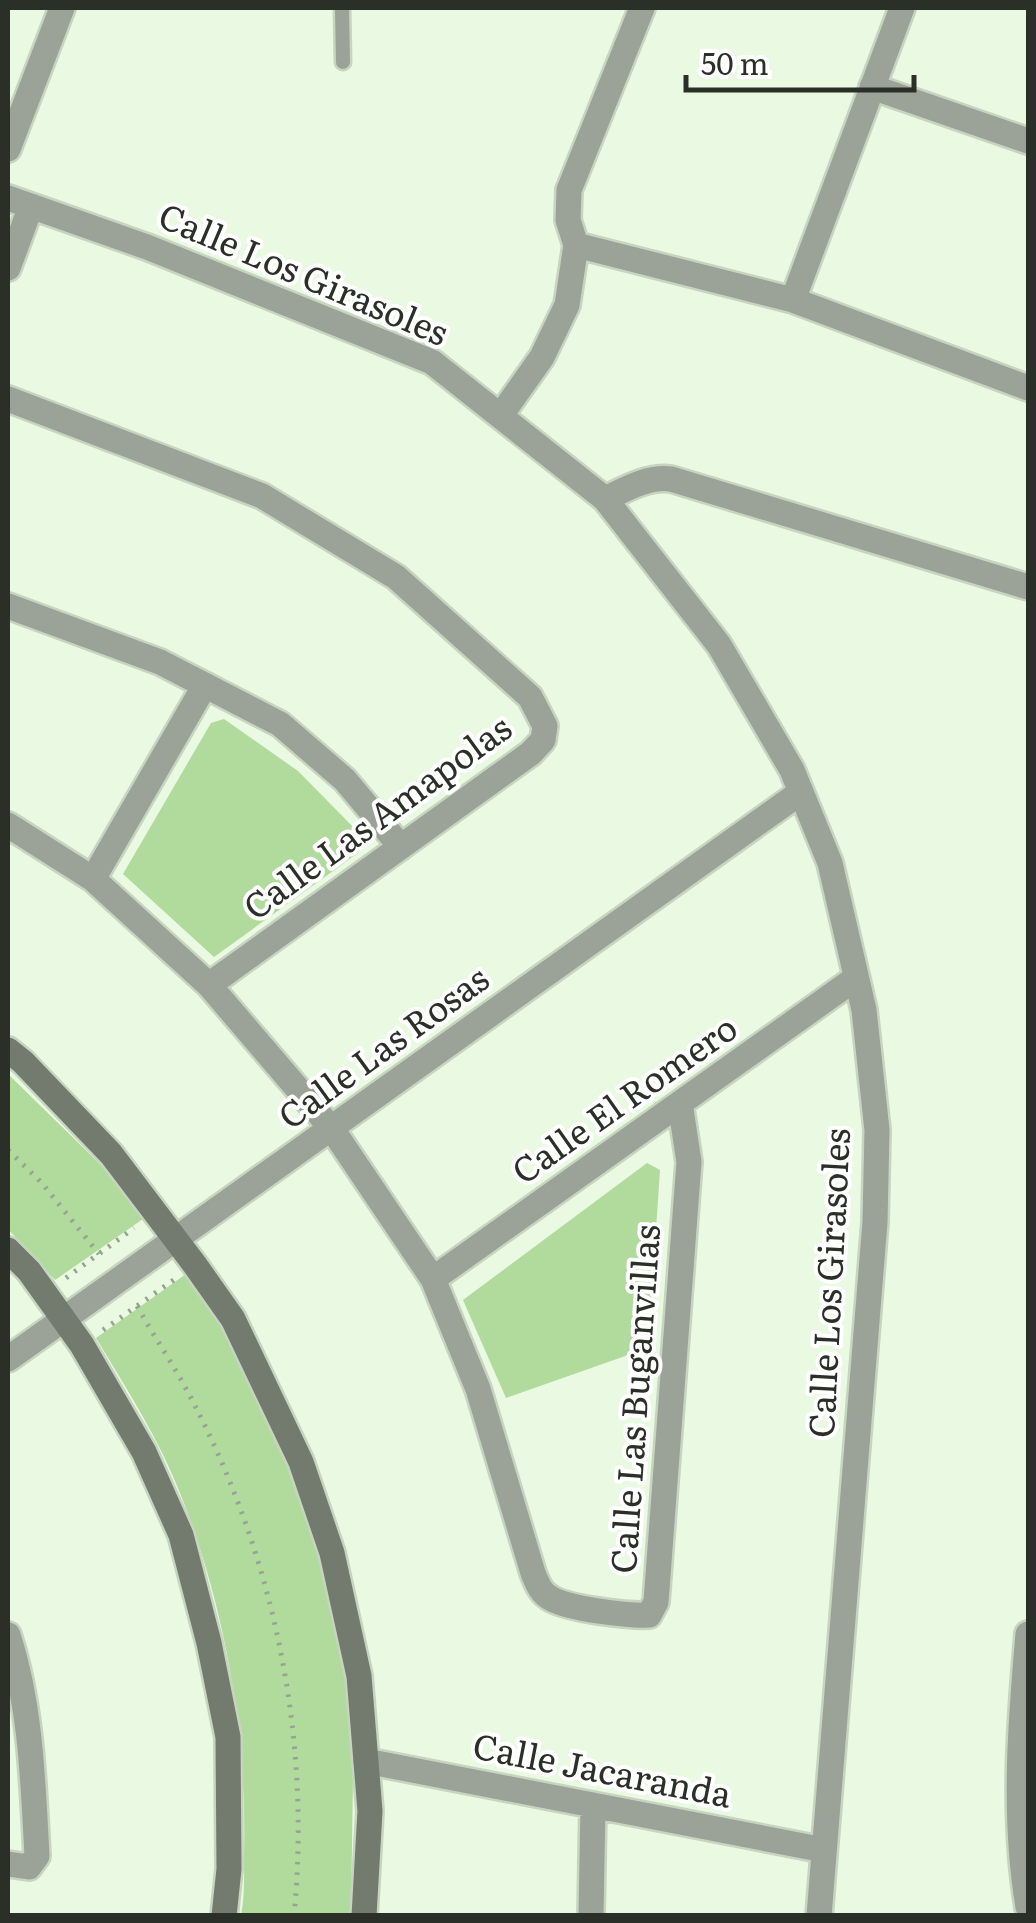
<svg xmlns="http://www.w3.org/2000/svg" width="1036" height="1923" font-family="Literata,serif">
	<rect width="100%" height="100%" fill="#e9f9e2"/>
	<path fill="#b1da9d" d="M224,719L298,771L362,836L358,853L214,957L123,874L211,723Z
		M8,1074L100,1164L143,1219L55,1280L8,1229Z
		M647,1163L660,1170L648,1348L506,1398L463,1300Z
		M186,1274L230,1339L285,1461L324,1572L345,1670L353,1778L351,1915H241C245,1895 244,1875 244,1854C247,1733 225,1606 180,1493C159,1439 126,1388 96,1338Z"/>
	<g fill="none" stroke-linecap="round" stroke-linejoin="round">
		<defs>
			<path id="lane" d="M342,8L343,62"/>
			<path id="street" d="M872,87L1028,141
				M8,149L62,8
				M8,198L147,247L432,362L605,499L719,645L792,770L830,863L864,1010L877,1130L875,1222L819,1916
				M576,245L793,300L1028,388
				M8,268L31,206
				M793,300L902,8
				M8,399L262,496L396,577L530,697L545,726L543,740L531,753L209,985
				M501,415L542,357L567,305L576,245L568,220L569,190L642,8
				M605,499C626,489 648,476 671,479L1028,587
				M8,606L160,662L280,724L345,780L401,847
				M8,825L93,879L209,985L332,1129L433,1279L478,1389L533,1573C537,1583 541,1594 552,1599C570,1609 628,1616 649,1615L656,1602L689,1162L680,1103
				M93,879L205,685
				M433,1279L856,978
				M8,1359L801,792
				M1028,1634C1020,1725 1013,1817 1028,1907
				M8,1635C31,1706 33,1782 37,1856L29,1867L8,1864
				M366,1761L824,1850
				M591,1916L593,1805"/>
			<path id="secondary" d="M8,1050L23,1062L111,1154L195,1265L233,1319L301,1462L332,1553L359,1676L370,1811L364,1916
				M8,1250L29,1271L82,1345L144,1452L181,1535L209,1643L228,1737L229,1869L224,1916"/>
		</defs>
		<use href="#lane" stroke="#c7d5c0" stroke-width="19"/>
		<use href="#street" stroke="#c7d5c0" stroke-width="30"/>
		<use href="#secondary" stroke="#c7d5c0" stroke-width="30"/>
		<path stroke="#98a493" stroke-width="5" stroke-dasharray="2.5 8" stroke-linecap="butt" d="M8,1150L41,1182L99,1254
			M66,1278L134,1228
			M137,1306C152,1333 169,1358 184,1385C272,1546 312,1733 294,1916
			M103,1330L175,1279"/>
		<use href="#lane" stroke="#9ba298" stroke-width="14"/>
		<use href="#street" stroke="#9ba298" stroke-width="25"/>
		<use href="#secondary" stroke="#727b6d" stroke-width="25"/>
	</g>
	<g text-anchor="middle" stroke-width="8" stroke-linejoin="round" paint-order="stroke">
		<g font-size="35" fill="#2a3027" stroke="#fff">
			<text transform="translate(303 275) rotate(23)" y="12">Calle Los Girasoles</text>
			<text transform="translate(378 818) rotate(-36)" y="12">Calle Las Amapolas</text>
			<text transform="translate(384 1048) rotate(-36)" y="12">Calle Las Rosas</text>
			<text transform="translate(625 1100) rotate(-35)" y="12">Calle El Romero</text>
			<text transform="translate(830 1283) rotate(-87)" y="12">Calle Los Girasoles</text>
			<text transform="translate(636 1399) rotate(-86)" y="12">Calle Las Buganvillas</text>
			<text transform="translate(602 1771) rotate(11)" y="12">Calle Jacaranda</text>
		</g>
	</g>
	<rect width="1036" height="1923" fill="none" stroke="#2a3027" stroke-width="20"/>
	<path d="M686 75v15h228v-15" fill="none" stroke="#2a3027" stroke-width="5"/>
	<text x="701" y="75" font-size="30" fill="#2a3027" stroke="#ffffff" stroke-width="8" paint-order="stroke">50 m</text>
</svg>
